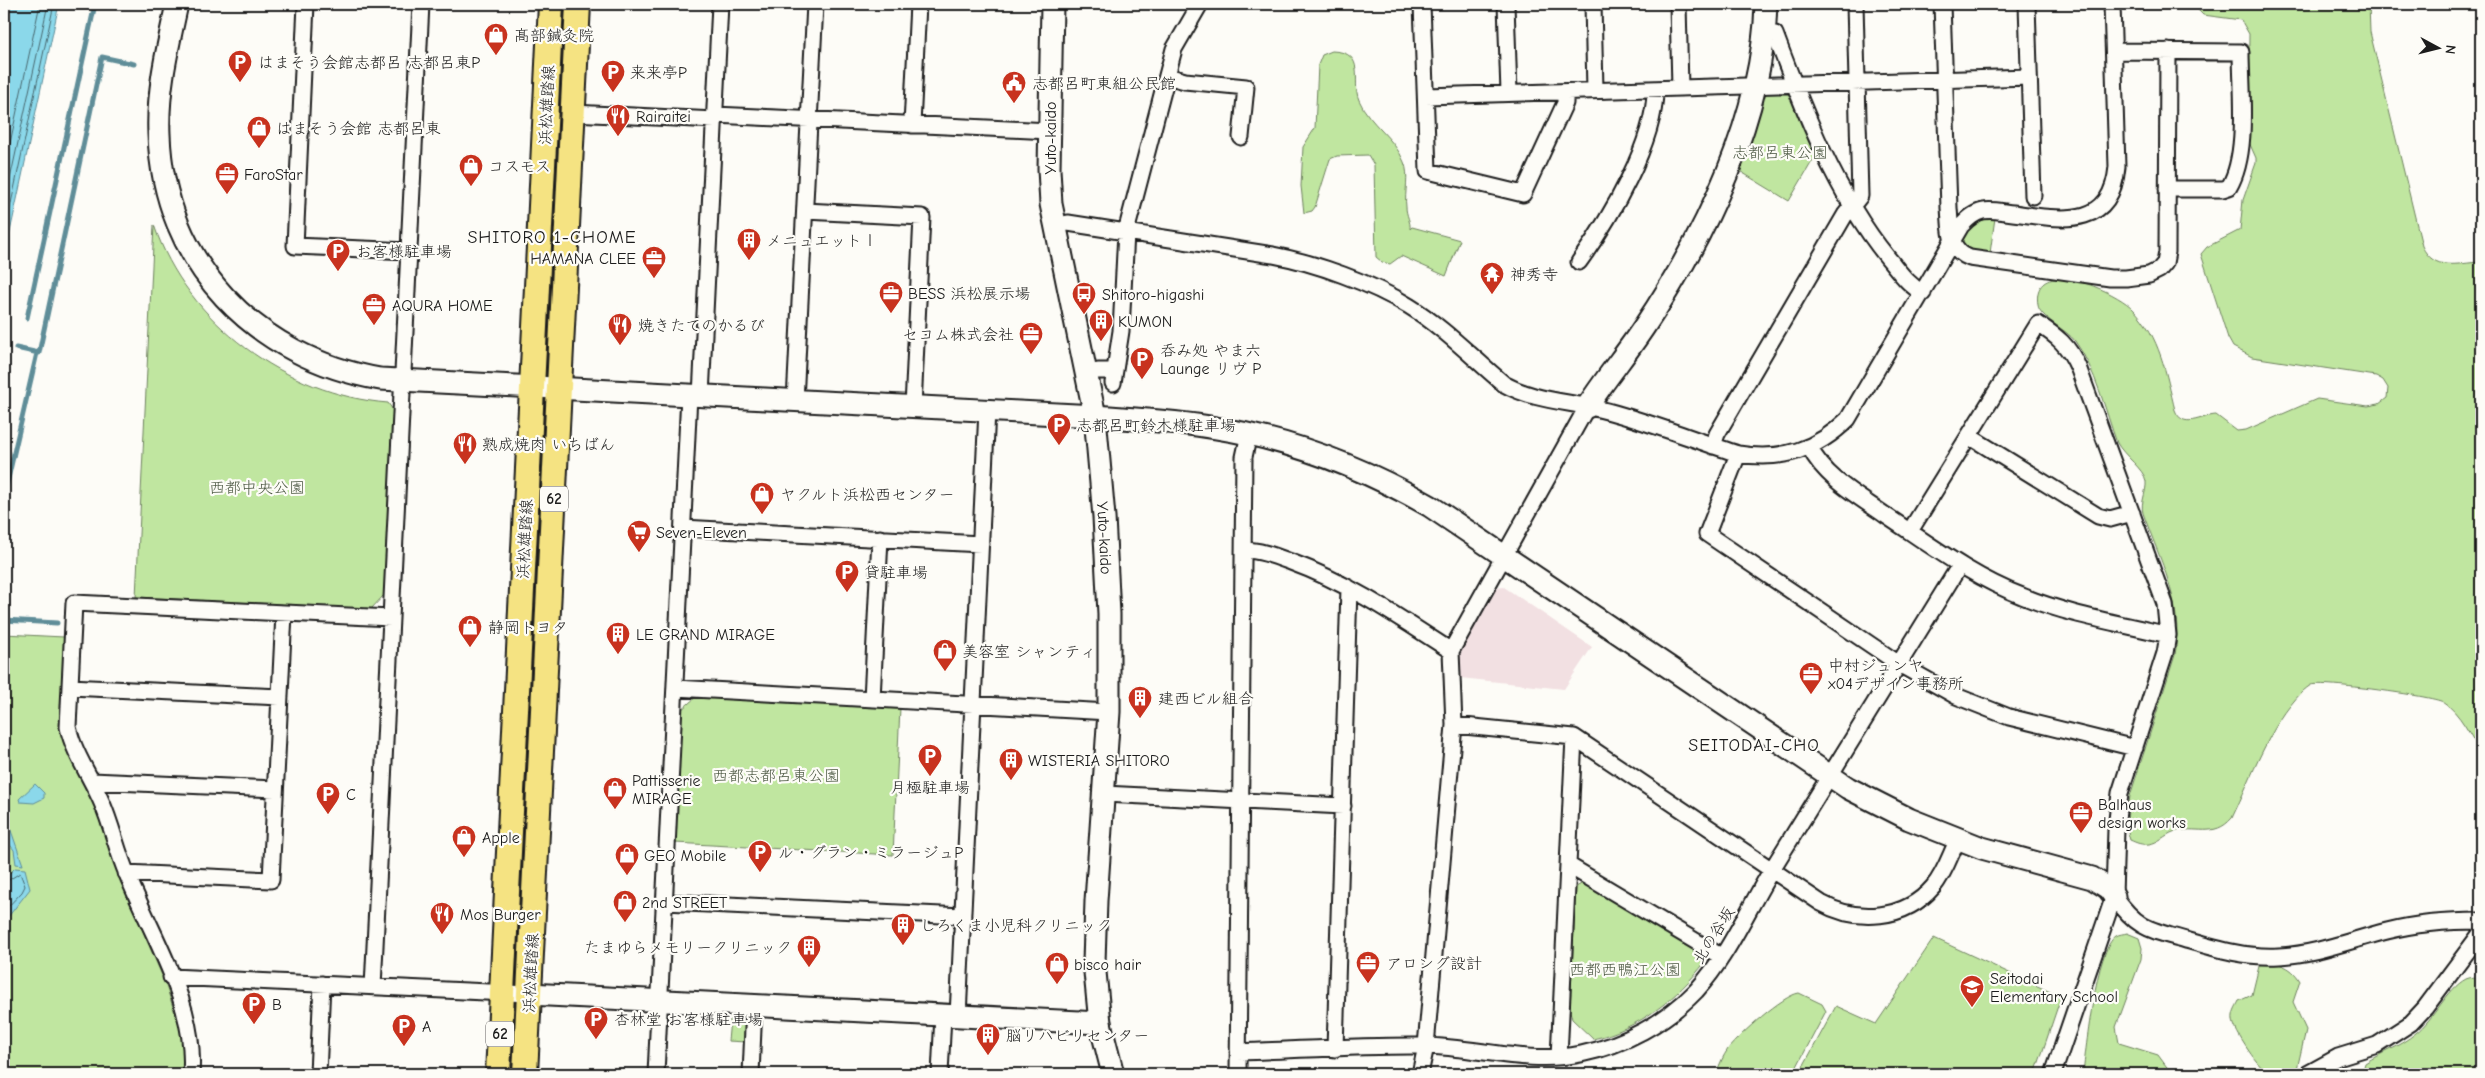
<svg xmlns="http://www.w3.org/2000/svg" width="2485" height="1078" font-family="'Comic Neue','Klee One',sans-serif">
	<rect width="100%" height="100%" fill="#fdfcf7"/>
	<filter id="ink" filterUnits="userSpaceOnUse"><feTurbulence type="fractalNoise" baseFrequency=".02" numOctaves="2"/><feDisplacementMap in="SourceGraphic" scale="10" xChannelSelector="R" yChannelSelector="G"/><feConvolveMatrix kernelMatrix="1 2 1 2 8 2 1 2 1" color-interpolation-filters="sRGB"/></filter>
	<g filter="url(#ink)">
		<path fill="#f2e0e2" d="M1504,587L1592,647L1564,689L1460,678L1459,653L1496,588Z"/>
		<path fill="#c0e6a0" stroke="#6e815e" d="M2198,4H2369L2370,32L2422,246C2434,272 2457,263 2481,262V753C2471,737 2460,712 2443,702C2433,696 2321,681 2311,685C2309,686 2304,690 2302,692C2269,726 2252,776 2232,818C2214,839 2196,825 2173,832C2165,835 2158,843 2149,844C2141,845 2137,843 2130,840C2125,825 2128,811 2130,796L2175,655C2184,603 2160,561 2143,513C2140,502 2147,492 2146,481C2144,469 2124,456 2117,443C2105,410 2096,370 2075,341C2067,330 2039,317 2038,305C2030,253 2116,291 2133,309C2160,336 2166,374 2175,410C2183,430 2200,416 2216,415L2237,431L2246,430L2317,399L2368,406L2379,404L2387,398L2388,388L2383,380L2376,376L2252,357L2233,347L2228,338L2201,254L2207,247L2240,230L2243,200L2256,163V158L2248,140L2249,34L2241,20L2203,15L2197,9Z
			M1332,51C1368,52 1351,82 1359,100C1369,124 1395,138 1404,162C1410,176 1404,192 1406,207C1406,215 1411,222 1410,229L1412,227L1460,240L1446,276L1401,256L1390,264L1382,262L1376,257L1374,165L1368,155L1337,156L1330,159L1315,207L1312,211L1304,213L1301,186L1303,147L1315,128L1318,65L1322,55Z
			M1763,91H1790L1817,153L1789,201L1738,170Z
			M1995,218L1990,253L1962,249L1961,241C1969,226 1977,219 1995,218Z
			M154,225C187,323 287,395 388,403L393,410L384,595L371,609L136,597Z
			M4,634L64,637L60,728L64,743L95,806L119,876L164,980L183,1037V1074H4Z
			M696,697L900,708L893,855L675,843L681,710Z
			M1583,883L1704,956L1705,962C1678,998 1638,1029 1593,1039L1572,1019L1570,1011L1576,887Z
			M2127,933L2139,938L2142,948L2141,959L2116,1027L2119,1043L2158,1055L2172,1074H2083C2086,1049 2096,949 2116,936C2119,934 2124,934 2127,933Z
			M1934,938L2061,997L2035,1074H1799L1836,1006L1876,1024Z
			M2260,962C2276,962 2291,965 2300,981L2293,1002L2306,1030L2297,1069C2289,1073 2280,1077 2270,1074C2261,1072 2233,1030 2233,1020C2232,1013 2236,1007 2239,1001L2252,995Z
			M2481,977V1074H2362L2365,1063C2382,1052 2399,1047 2416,1033C2434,1019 2447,989 2466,979C2470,977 2477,977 2481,977Z
			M1799,993L1822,1004L1826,1011L1793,1074H1716C1719,1066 1723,1056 1728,1049C1739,1035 1783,995 1799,993Z
			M730,1020L742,1021L746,1024L745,1042L728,1041Z"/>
		<path fill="#8bd8ea" stroke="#5f8d98" d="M4,4H59L4,260Z
			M35,784L44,793V798L34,803L20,802L19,799Z
			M4,821L8,822L23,865L16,864L14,850L4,837Z
			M15,868L25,869L30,889L8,917L4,915V879Z"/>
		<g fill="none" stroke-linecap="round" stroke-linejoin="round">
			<path stroke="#48676e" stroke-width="1" d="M4,171L40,4
				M4,207L48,4
				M4,236L54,4
				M4,883L20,873L25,886L22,892L4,911"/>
			<path stroke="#5f8d98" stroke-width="5" d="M27,318L95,4
				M16,348L39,353L102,57L134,64
				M4,415L7,399
				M4,496L37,353
				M4,620L57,623"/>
			<defs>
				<path id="street" d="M306,4L295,246L409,251
					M1422,4L1428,171L1523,194L1565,103V92
					M1506,4L1509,93
					M1593,4L1595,90
					M1678,4L1680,88
					M1942,4L1949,208C1951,229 1948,250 1970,258L2110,278H2126L2149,275L2159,270L2165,263L2167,252L2168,51
					M2027,4L2033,196
					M1764,33L1775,34C1804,111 1835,193 1888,258C1899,271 1908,285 1923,293
					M2114,51L2241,52C2241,90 2249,154 2229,187L2223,189H2167
					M1167,76L1185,81L1246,87L1241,137
					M1426,96L2029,77
					M573,113L715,120
					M715,115L1050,131
					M912,125L918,4
					M805,211L922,217L913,407
					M1055,226L1068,223L1273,255C1315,263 1372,283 1409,306C1443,327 1473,358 1504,384C1536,402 1572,401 1607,411C1652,423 1695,440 1738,454C1782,461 1817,450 1848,419L1961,226C1967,220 1973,213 1983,211C1992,209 2003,212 2013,213C2060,219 2111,231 2117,167L2112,4
					M1579,262C1609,220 1656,141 1655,89
					M1098,371H1115
					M1113,383L1121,331L1126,232L1174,49L1200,4
					M701,396L720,4
					M795,401L815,4
					M1969,436L2098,516L2110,519L2132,513
					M1713,446L1717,434L1845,215L1860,196L1855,4
					M1810,448C1825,478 1858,496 1885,515C1929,544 1972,577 2022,596C2068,615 2119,623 2168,635
					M1738,454L1707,534L1899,664L1956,696L2009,717L2135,748
					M683,528L981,544
					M1910,531L2038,324C2057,336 2069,346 2078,367L2165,604L2168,635L2165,653L2120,793L2116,829L2114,896L2053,1074
					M1243,550C1260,550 1275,556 1291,562C1349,583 1400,618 1451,651
					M70,687L280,697
					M675,688L1109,712
					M872,699L880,538
					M1454,725L1574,737L1821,903C1857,923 1905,920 1933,887C1945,873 1950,855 1958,839
					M92,781L275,789
					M1104,794L1343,806
					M1568,865L1722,957
					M126,873L271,880L284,613
					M2114,896C2137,929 2150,930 2186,940C2217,949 2247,958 2279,956C2317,954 2351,940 2387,931C2418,923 2450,921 2481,921
					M665,902L963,916
					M171,977L529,994
					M373,987L421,4
					M958,1016L987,410
					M1335,1049L1349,588
					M1238,1052C1300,1050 1363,1045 1425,1046C1477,1047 1528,1065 1581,1054C1624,1045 1665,1023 1696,991C1729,955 1748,908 1774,866C1836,766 1898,665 1960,565
					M1559,1057L1574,737
					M191,1074C197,1004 152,937 127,874C117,851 112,826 102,803C91,777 74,754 68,727L74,603L391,618
					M318,1074L322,984
					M656,1074L689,395
					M751,1074L754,1006
					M940,1074L943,1015
					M1238,1074L1244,457L1249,434
					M1420,1074L1426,1046L1454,725L1451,651L1587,407
					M2307,1074L2338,1057L2377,1045L2411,1023L2425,1008L2481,933"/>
				<g id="secondary">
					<path d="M177,4C168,47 157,90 159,134C163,263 256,358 380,379L1095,416C1135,419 1176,421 1216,428C1292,440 1364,468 1430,506L1848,788L1909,819L1982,848L2092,878L2108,888L2114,896"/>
					<path id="s1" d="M1052,4L1049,169L1051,204L1095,416L1104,517L1109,614V712L1096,901L1094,962L1100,1023L1113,1074"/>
					<path d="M1587,407C1605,379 1626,354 1644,327C1706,235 1763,116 1766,4"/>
					<path d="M529,994L1100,1023"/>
				</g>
				<path id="primary" d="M498,1074L551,4
					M525,1074L578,4"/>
			</defs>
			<use href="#street" stroke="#1c1c1c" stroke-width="19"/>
			<use href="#secondary" stroke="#1c1c1c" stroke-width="25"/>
			<use href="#primary" stroke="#1c1c1c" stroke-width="28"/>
			<use href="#street" stroke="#fdfcf7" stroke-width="15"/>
			<use href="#secondary" stroke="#fdfcf7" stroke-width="21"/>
			<use href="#primary" stroke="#f5e382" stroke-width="24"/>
		</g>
	</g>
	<defs>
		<symbol id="shop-pin" viewBox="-11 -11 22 30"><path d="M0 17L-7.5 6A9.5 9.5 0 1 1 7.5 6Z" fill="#c8321e" stroke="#fdfcf7"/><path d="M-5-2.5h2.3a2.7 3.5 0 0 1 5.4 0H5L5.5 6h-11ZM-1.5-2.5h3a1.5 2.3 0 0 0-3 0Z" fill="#fff"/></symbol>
		<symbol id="parking-pin" viewBox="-11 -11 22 30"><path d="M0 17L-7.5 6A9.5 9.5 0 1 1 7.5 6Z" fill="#c8321e" stroke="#fdfcf7"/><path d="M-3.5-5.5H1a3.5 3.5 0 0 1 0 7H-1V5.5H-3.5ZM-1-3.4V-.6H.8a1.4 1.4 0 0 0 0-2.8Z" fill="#fff"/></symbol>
		<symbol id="civic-pin" viewBox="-11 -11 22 30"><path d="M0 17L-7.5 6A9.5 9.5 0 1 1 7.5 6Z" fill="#c8321e" stroke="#fdfcf7"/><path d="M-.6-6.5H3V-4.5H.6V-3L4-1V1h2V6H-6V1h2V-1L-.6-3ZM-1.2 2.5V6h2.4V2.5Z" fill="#fff"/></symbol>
		<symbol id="restaurant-pin" viewBox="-11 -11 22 30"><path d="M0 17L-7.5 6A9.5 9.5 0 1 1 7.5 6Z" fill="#c8321e" stroke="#fdfcf7"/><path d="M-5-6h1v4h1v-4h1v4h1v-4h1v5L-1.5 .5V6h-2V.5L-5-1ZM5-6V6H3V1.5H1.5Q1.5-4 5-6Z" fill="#fff"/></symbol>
		<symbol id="office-pin" viewBox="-11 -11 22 30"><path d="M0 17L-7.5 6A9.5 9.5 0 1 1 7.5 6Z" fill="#c8321e" stroke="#fdfcf7"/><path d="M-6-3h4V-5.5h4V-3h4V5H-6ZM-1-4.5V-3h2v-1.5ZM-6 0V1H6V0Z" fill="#fff"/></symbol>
		<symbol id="building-pin" viewBox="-11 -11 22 30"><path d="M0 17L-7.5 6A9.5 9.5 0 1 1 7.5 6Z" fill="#c8321e" stroke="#fdfcf7"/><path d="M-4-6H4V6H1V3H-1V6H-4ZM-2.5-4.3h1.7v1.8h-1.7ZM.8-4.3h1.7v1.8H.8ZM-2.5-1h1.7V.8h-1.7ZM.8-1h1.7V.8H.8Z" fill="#fff"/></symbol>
		<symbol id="temple-pin" viewBox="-11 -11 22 30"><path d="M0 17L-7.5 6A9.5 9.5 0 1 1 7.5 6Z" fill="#c8321e" stroke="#fdfcf7"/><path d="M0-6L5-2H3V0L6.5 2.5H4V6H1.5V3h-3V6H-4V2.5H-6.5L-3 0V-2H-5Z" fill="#fff"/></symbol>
		<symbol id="bus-pin" viewBox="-11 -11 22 30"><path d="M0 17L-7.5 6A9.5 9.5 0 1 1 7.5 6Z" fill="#c8321e" stroke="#fdfcf7"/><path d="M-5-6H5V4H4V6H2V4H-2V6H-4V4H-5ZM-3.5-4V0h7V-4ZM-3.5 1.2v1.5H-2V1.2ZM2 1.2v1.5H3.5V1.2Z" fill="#fff"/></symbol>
		<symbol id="supermarket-pin" viewBox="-11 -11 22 30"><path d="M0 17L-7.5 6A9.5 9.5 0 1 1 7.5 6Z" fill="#c8321e" stroke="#fdfcf7"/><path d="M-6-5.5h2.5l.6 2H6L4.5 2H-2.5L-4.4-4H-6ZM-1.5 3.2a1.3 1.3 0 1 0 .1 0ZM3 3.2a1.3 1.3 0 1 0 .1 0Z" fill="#fff"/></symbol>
		<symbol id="school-pin" viewBox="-11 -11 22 30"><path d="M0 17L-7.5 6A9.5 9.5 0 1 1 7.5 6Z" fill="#c8321e" stroke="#fdfcf7"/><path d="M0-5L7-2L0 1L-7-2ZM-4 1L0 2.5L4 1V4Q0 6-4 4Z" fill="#fff"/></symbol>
	</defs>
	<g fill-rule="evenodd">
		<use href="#shop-pin" x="482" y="21" width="28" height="38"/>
		<use href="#parking-pin" x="226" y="48" width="28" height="38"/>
		<use href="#parking-pin" x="599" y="58" width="28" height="38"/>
		<use href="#civic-pin" x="1000" y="69" width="28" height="38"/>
		<use href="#restaurant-pin" x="604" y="102" width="28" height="38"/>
		<use href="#shop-pin" x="245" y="114" width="28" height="38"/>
		<use href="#shop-pin" x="457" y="152" width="28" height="38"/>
		<use href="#office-pin" x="213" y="160" width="28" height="38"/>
		<use href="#building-pin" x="735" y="226" width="28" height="38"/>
		<use href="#parking-pin" x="324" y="237" width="28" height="38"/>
		<use href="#office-pin" x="640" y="244" width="28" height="38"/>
		<use href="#temple-pin" x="1478" y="260" width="28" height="38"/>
		<use href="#office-pin" x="877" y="279" width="28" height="38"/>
		<use href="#bus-pin" x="1070" y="280" width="28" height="38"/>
		<use href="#office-pin" x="360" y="291" width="28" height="38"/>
		<use href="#building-pin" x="1087" y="307" width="28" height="38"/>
		<use href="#restaurant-pin" x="606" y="311" width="28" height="38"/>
		<use href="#office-pin" x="1017" y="320" width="28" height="38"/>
		<use href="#parking-pin" x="1128" y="345" width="28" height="38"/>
		<use href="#parking-pin" x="1045" y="411" width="28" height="38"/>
		<use href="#restaurant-pin" x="451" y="430" width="28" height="38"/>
		<use href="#shop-pin" x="748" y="480" width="28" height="38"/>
		<use href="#supermarket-pin" x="625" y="518" width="28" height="38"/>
		<use href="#parking-pin" x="833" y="558" width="28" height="38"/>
		<use href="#shop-pin" x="456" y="613" width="28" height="38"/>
		<use href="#building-pin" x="604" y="620" width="28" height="38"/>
		<use href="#shop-pin" x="931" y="637" width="28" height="38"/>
		<use href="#office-pin" x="1797" y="660" width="28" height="38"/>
		<use href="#building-pin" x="1126" y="684" width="28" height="38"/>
		<use href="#parking-pin" x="916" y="742" width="28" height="38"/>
		<use href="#building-pin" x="997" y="746" width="28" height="38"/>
		<use href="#shop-pin" x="601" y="775" width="28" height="38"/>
		<use href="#parking-pin" x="314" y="780" width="28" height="38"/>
		<use href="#office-pin" x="2067" y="799" width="28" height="38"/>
		<use href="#shop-pin" x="450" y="823" width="28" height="38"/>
		<use href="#parking-pin" x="746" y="838" width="28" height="38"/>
		<use href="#shop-pin" x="613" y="841" width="28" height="38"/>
		<use href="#shop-pin" x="611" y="888" width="28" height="38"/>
		<use href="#restaurant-pin" x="428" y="900" width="28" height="38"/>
		<use href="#building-pin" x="889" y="911" width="28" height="38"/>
		<use href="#building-pin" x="795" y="933" width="28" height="38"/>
		<use href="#office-pin" x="1354" y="949" width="28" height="38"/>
		<use href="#shop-pin" x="1043" y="950" width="28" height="38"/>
		<use href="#school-pin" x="1958" y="973" width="28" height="38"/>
		<use href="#parking-pin" x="240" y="990" width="28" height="38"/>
		<use href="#parking-pin" x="582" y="1005" width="28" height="38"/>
		<use href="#parking-pin" x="390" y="1012" width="28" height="38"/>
		<use href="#building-pin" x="974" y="1021" width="28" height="38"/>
	</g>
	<g text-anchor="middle" stroke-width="4.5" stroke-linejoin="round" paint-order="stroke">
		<g fill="#fdfcf7" stroke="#605f5e" stroke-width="1">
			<rect x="540" y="486.5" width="28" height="25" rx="4"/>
			<rect x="486" y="1021.5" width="28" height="25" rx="4"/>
		</g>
		<g font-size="15" font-weight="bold" fill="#1c1c1c">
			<text x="554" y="504">62</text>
			<text x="500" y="1039">62</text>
		</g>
		<g font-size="16" fill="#1c1c1c" stroke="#fdfcf7" text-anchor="start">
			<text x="514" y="41">髙部鍼灸院</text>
			<text x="258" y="68">はまそう会館志都呂 志都呂東P</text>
			<text x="630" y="78">来来亭P</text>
			<text x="1032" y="89">志都呂町東組公民館</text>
			<text x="636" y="122">Rairaitei</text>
			<text x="276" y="134">はまそう会館 志都呂東</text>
			<text x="488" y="172">コスモス</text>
			<text x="244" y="180">FaroStar</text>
			<text x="766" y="246">メニュエットⅠ</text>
			<text x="356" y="257">お客様駐車場</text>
			<text x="636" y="264" text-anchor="end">HAMANA CLEE</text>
			<text x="1510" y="280">神秀寺</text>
			<text x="908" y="299">BESS 浜松展示場</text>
			<text x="1102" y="300">Shitoro-higashi</text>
			<text x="392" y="311">AQURA HOME</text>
			<text x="1118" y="327">KUMON</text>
			<text x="638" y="331">焼きたてのかるび</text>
			<text x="1014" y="340" text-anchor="end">セコム株式会社</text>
			<text x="1160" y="356">呑み処 やま六<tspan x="1160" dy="18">Launge リヴ P</tspan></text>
			<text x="1076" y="431">志都呂町鈴木様駐車場</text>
			<text x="482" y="450">熟成焼肉 いちばん</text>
			<text x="780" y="500">ヤクルト浜松西センター</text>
			<text x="656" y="538">Seven-Eleven</text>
			<text x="864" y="578">貸駐車場</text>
			<text x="488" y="633">静岡トヨタ</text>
			<text x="636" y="640">LE GRAND MIRAGE</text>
			<text x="962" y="657">美容室 シャンティ</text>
			<text x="1828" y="671">中村ジュンヤ<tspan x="1828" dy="18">x04デザイン事務所</tspan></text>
			<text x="1158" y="704">建西ビル組合</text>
			<text x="1028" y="766">WISTERIA SHITORO</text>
			<text x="632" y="786">Pattisserie<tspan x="632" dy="18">MIRAGE</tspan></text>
			<text x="930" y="793" text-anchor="middle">月極駐車場</text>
			<text x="346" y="800">C</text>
			<text x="2098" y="810">Balhaus<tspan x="2098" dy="18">design works</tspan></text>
			<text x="482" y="843">Apple</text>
			<text x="778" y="858">ル・グラン・ミラージュP</text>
			<text x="644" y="861">GEO Mobile</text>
			<text x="642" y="908">2nd STREET</text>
			<text x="460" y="920">Mos Burger</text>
			<text x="920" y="931">しろくま小児科クリニック</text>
			<text x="792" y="953" text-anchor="end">たまゆらメモリークリニック</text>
			<text x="1386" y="969">アロング設計</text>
			<text x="1074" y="970">bisco hair</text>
			<text x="1990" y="984">Seitodai<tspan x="1990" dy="18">Elementary School</tspan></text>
			<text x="272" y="1010">B</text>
			<text x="614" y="1025">杏林堂 お客様駐車場</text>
			<text x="422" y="1032">A</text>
			<text x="1006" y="1041">脳リハビリセンター</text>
		</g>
		<g font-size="16" fill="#1c1c1c" stroke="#fdfcf7">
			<text transform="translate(546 105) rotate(-87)" y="6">浜松雄踏線</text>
			<text transform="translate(1050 138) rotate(-90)" y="6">Yuto-kaido</text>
			<text dy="6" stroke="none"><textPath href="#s1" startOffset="539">Yuto-kaido</textPath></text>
			<text transform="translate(524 539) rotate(-87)" y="6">浜松雄踏線</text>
			<text transform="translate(1713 935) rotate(-58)" y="6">北の谷坂</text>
			<text transform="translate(530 973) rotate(-87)" y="6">浜松雄踏線</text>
		</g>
		<g font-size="16" fill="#4d5944" stroke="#fdfcf7">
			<text x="1780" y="158">志都呂東公園</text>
			<text x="257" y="493">西都中央公園</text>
			<text x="776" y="781">西都志都呂東公園</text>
			<text x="1625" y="975">西都西鴨江公園</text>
		</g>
		<g font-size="18" letter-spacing="1" fill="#1c1c1c" stroke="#fdfcf7">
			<text x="552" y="243">SHITORO 1-CHOME</text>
			<text x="1754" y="751">SEITODAI-CHO</text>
		</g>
	</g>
	<rect width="2485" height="1078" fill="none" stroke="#fdfcf7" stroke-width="20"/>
	<rect x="10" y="10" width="2465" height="1058" fill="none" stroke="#1c1c1c" stroke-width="2" filter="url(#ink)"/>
	<g transform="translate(2438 48) rotate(97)" stroke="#fdfcf7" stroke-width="4" paint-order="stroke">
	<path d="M0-4L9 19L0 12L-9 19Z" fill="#1c1c1c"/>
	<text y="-8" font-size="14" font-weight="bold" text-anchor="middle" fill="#1c1c1c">N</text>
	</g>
</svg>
